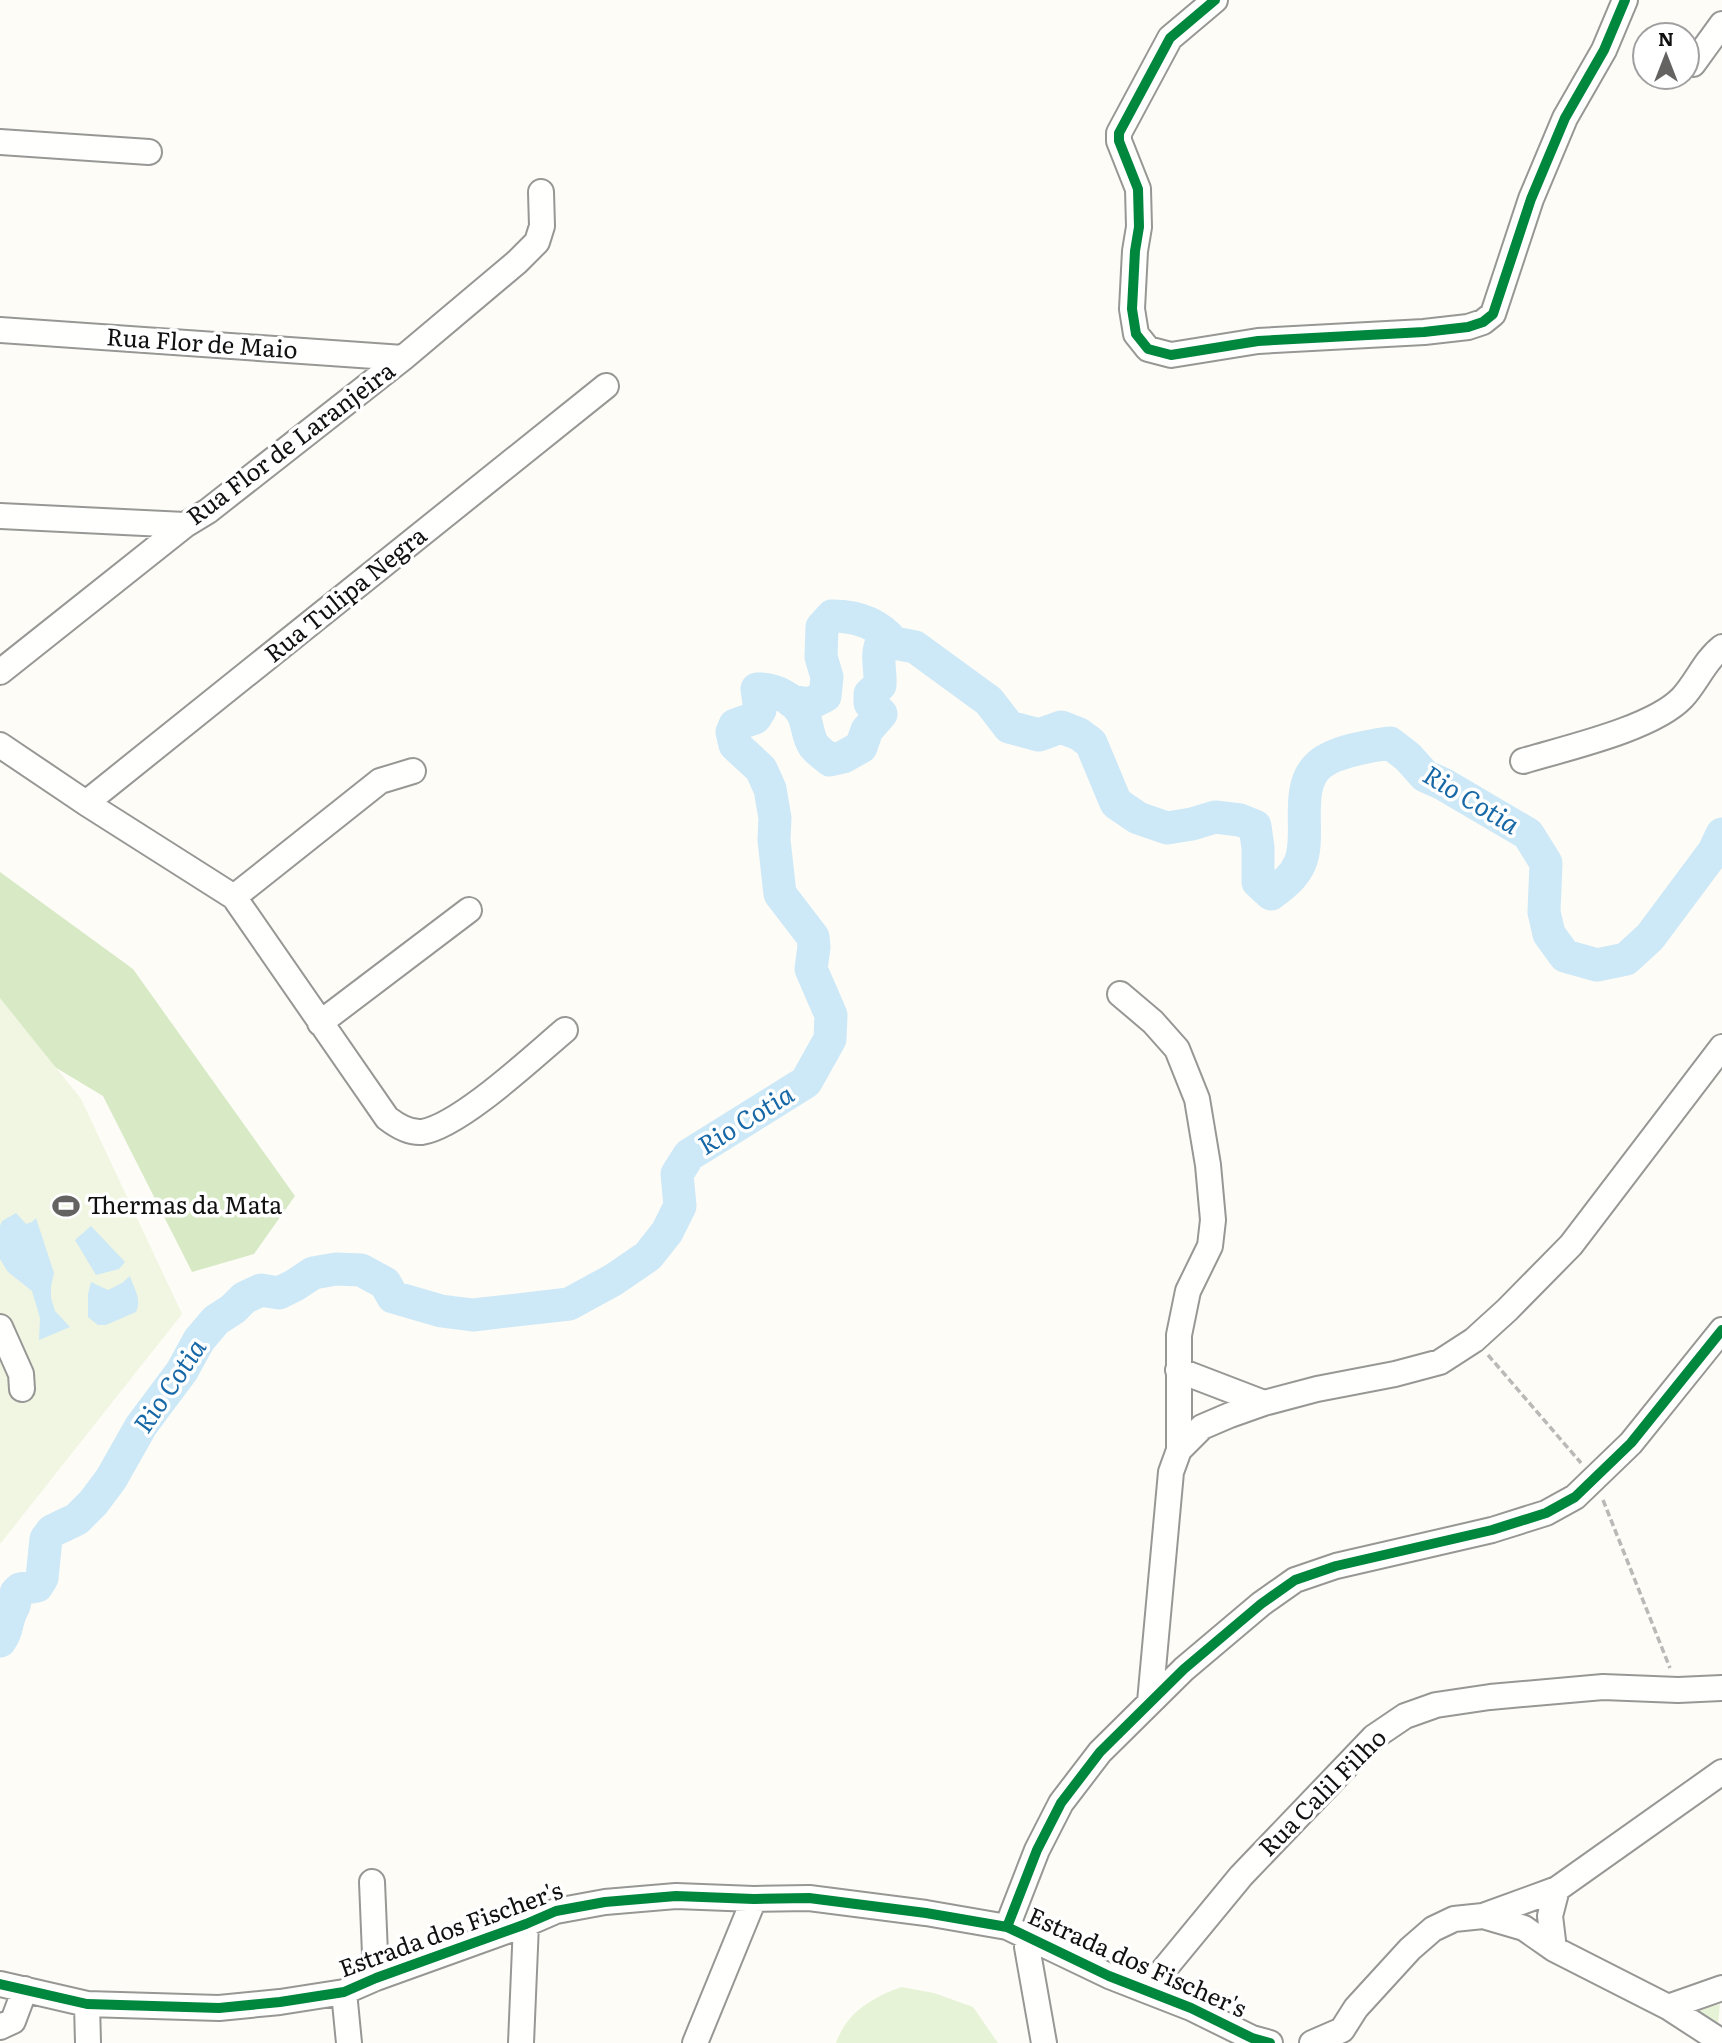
<svg xmlns="http://www.w3.org/2000/svg" width="1722" height="2043" font-family="Literata,serif">
	<rect width="100%" height="100%" fill="#fdfcf7"/>
	<path fill="#e7f3d7" d="M901,1987L934,1993L973,2007L998,2043H836C847,2012 872,1998 901,1987Z
		M1720,2004L1718,2024L1697,2010Z"/>
	<path fill="#d8eac5" d="M0,872L133,969L295,1196L254,1254L192,1272L103,1096L0,1034Z"/>
	<path fill="#f0f6e1" d="M0,998L81,1099L182,1314L0,1544Z"/>
	<path fill="#cde8f7" d="M16,1213L26,1224L32,1222L36,1218L54,1273L51,1286V1298L55,1311L70,1327L39,1340L40,1318L32,1291L8,1272L0,1259V1226L2,1221Z
		M91,1226L125,1262L119,1269L96,1275L75,1240Z
		M130,1276C134,1290 142,1297 136,1312L106,1325H98L88,1317V1294L91,1282L108,1290L122,1283Z"/>
	<g fill="none" stroke-linecap="round" stroke-linejoin="round">
		<path stroke="#cde8f7" stroke-width="33" d="M791,701L809,704L825,696L827,677L821,657L822,627L832,616C857,616 878,623 894,643
			M0,1641C8,1629 5,1629 9,1617C13,1605 15,1610 16,1593L20,1589L37,1586L42,1578L46,1539L52,1531L77,1519L93,1503L111,1479L141,1426L182,1371L199,1340L216,1320L233,1309L244,1298L261,1290L279,1293L295,1285L313,1273L336,1269L361,1270L385,1283L393,1297L441,1311L473,1315L569,1304L613,1280L648,1256L667,1232L680,1206L677,1174L689,1155L806,1082L830,1039L831,1015L811,969L814,947L813,937L780,894L774,840L775,818L770,789L761,769L735,745L732,732L735,725L755,718L760,710L757,689C774,688 795,699 803,714C808,724 807,736 814,746C818,751 825,756 830,760L843,757L861,747L867,730L881,714L870,703V694L880,685C881,671 876,657 881,644L894,643L915,647L989,701L1009,727L1039,735L1061,727L1079,734L1091,743L1116,803L1138,818L1167,828L1192,824L1215,817L1240,820L1255,826L1258,848V882L1271,894C1283,885 1294,877 1300,863C1312,836 1293,788 1319,765C1335,751 1370,746 1390,743L1408,757L1425,776L1443,784L1528,834L1546,863L1544,912L1549,934L1565,956L1597,965L1626,959L1650,937L1714,851L1722,834"/>
		<defs>
			<path id="minor" d="M1215,0L1170,38L1119,133V141L1138,189L1139,227L1135,251L1132,309L1136,334L1148,349L1171,355L1258,341L1424,332L1468,327L1483,322L1493,314L1531,199L1565,118L1604,50L1625,0
				M1693,64L1722,24
				M0,142L149,152
				M0,330L403,358
				M0,516L185,525
				M0,672L185,525L208,511L403,358L517,262L537,242L542,226L541,192
				M0,745L86,803L234,897L387,1118C396,1125 410,1133 422,1132C460,1126 534,1056 565,1030
				M1523,761C1566,748 1652,729 1682,698C1697,682 1705,660 1722,647
				M86,803L606,386
				M234,897L380,781L413,771
				M1120,994L1153,1022L1177,1049L1197,1099L1208,1165L1213,1220L1210,1246L1188,1291L1179,1335V1450
				M320,1023L469,910
				M0,1327L21,1374L22,1389
				M1178,1370L1264,1403
				M1150,1702L1171,1472L1179,1450L1202,1427L1230,1415L1264,1403L1317,1389L1395,1374L1440,1362L1474,1340L1507,1310L1571,1245L1722,1047
				M372,1882L376,1978
				M1557,1889L1722,1772
				M1483,1916L1557,1889L1550,1916L1554,1949
				M1007,1927L1037,1850L1061,1803L1100,1752L1184,1669L1261,1604L1295,1580L1336,1566L1492,1530L1546,1513L1575,1497L1631,1443L1722,1330
				M1027,1937V1947L1044,2043
				M0,1984L87,2004L219,2008L280,2002L344,1992L376,1978L526,1924L556,1911L605,1902L676,1896L754,1899L809,1898L926,1913L1007,1927L1109,1976L1191,2008L1252,2038L1270,2043
				M1147,1990L1241,1876L1374,1737L1405,1716L1436,1705L1490,1697L1603,1687L1678,1690L1722,1688
				M344,1992L349,2043
				M87,2004L88,2043
				M1668,2007L1722,1988
				M0,2027L13,2021L25,1989
				M521,2043L526,1924
				M695,2043L754,1899
				M1312,2043L1342,2030L1356,2008L1410,1949L1433,1929L1454,1919L1483,1916L1524,1928L1554,1949L1668,2007L1722,2042"/>
		</defs>
		<use href="#minor" stroke="#979795" stroke-width="28"/>
		<path stroke="#b9b9b8" stroke-width="3.5" stroke-dasharray="7 3.5" stroke-linecap="butt" d="M1488,1355L1581,1463
			M1603,1500L1670,1668"/>
		<use href="#minor" stroke="#fffffe" stroke-width="24"/>
		<defs>
			<path id="cycleway" d="M1215,0L1170,38L1119,133V141L1138,189L1139,227L1135,251L1132,309L1136,334L1148,349L1171,355L1258,341L1424,332L1468,327L1483,322L1493,314L1531,199L1565,118L1604,50L1625,0
				M1007,1927L1037,1850L1061,1803L1100,1752L1184,1669L1261,1604L1295,1580L1336,1566L1492,1530L1546,1513L1575,1497L1631,1443L1722,1330
				M0,1984L87,2004L219,2008L280,2002L344,1992L376,1978L526,1924L556,1911L605,1902L676,1896L754,1899L809,1898L926,1913L1007,1927L1109,1976L1191,2008L1252,2038L1270,2043"/>
		</defs>
		<use href="#cycleway" stroke="#fff" stroke-width="15"/>
		<use href="#cycleway" stroke="#00873e" stroke-width="10"/>
	</g>
	<defs>
		<symbol id="stadium-bare" viewBox="-9 -9 18 18"><path d="M0-5a6.5 5 0 1 0 0 10a6.5 5 0 1 0 0-10ZM-3.5-1.8h7v3.6h-7Z" fill="#646362" stroke="#fff" stroke-width="2.5" paint-order="stroke"/></symbol>
	</defs>
	<g fill-rule="evenodd">
		<use href="#stadium-bare" x="47" y="1187" width="38" height="38"/>
	</g>
	<g text-anchor="middle" stroke-width="7" stroke-linejoin="round" paint-order="stroke">
		<g font-size="24" fill="#111" stroke="#fff">
			<text transform="translate(202 344) rotate(4)" y="8">Rua Flor de Maio</text>
			<text transform="translate(291 444) rotate(-37)" y="8">Rua Flor de Laranjeira</text>
			<text transform="translate(346 595) rotate(-39)" y="8">Rua Tulipa Negra</text>
			<text transform="translate(1323 1793) rotate(-45)" y="8">Rua Calil Filho</text>
			<text transform="translate(451 1930) rotate(-20)" y="8">Estrada dos Fischer's</text>
			<text transform="translate(1137 1963) rotate(24)" y="8">Estrada dos Fischer's</text>
		</g>
		<g font-size="24" fill="#111" stroke="#fff" text-anchor="start">
			<text x="87" y="1214">Thermas da Mata</text>
		</g>
		<g font-size="26" font-style="italic" fill="#1768a6" stroke="#fff">
			<text transform="translate(1471 800) rotate(31)" y="9">Rio Cotia</text>
			<text transform="translate(746 1120) rotate(-32)" y="9">Rio Cotia</text>
			<text transform="translate(170 1386) rotate(-56)" y="9">Rio Cotia</text>
		</g>
	</g>
	<g transform="translate(1666 56)"><circle r="33" fill="#ffffff" stroke="#a0a0a0" stroke-width="2"/>
	<path d="M0-5L12 26L0 18L-12 26Z" fill="#646362"/>
	<text y="-10" font-size="19" font-weight="bold" text-anchor="middle" fill="#111111">N</text>
	</g>
</svg>
